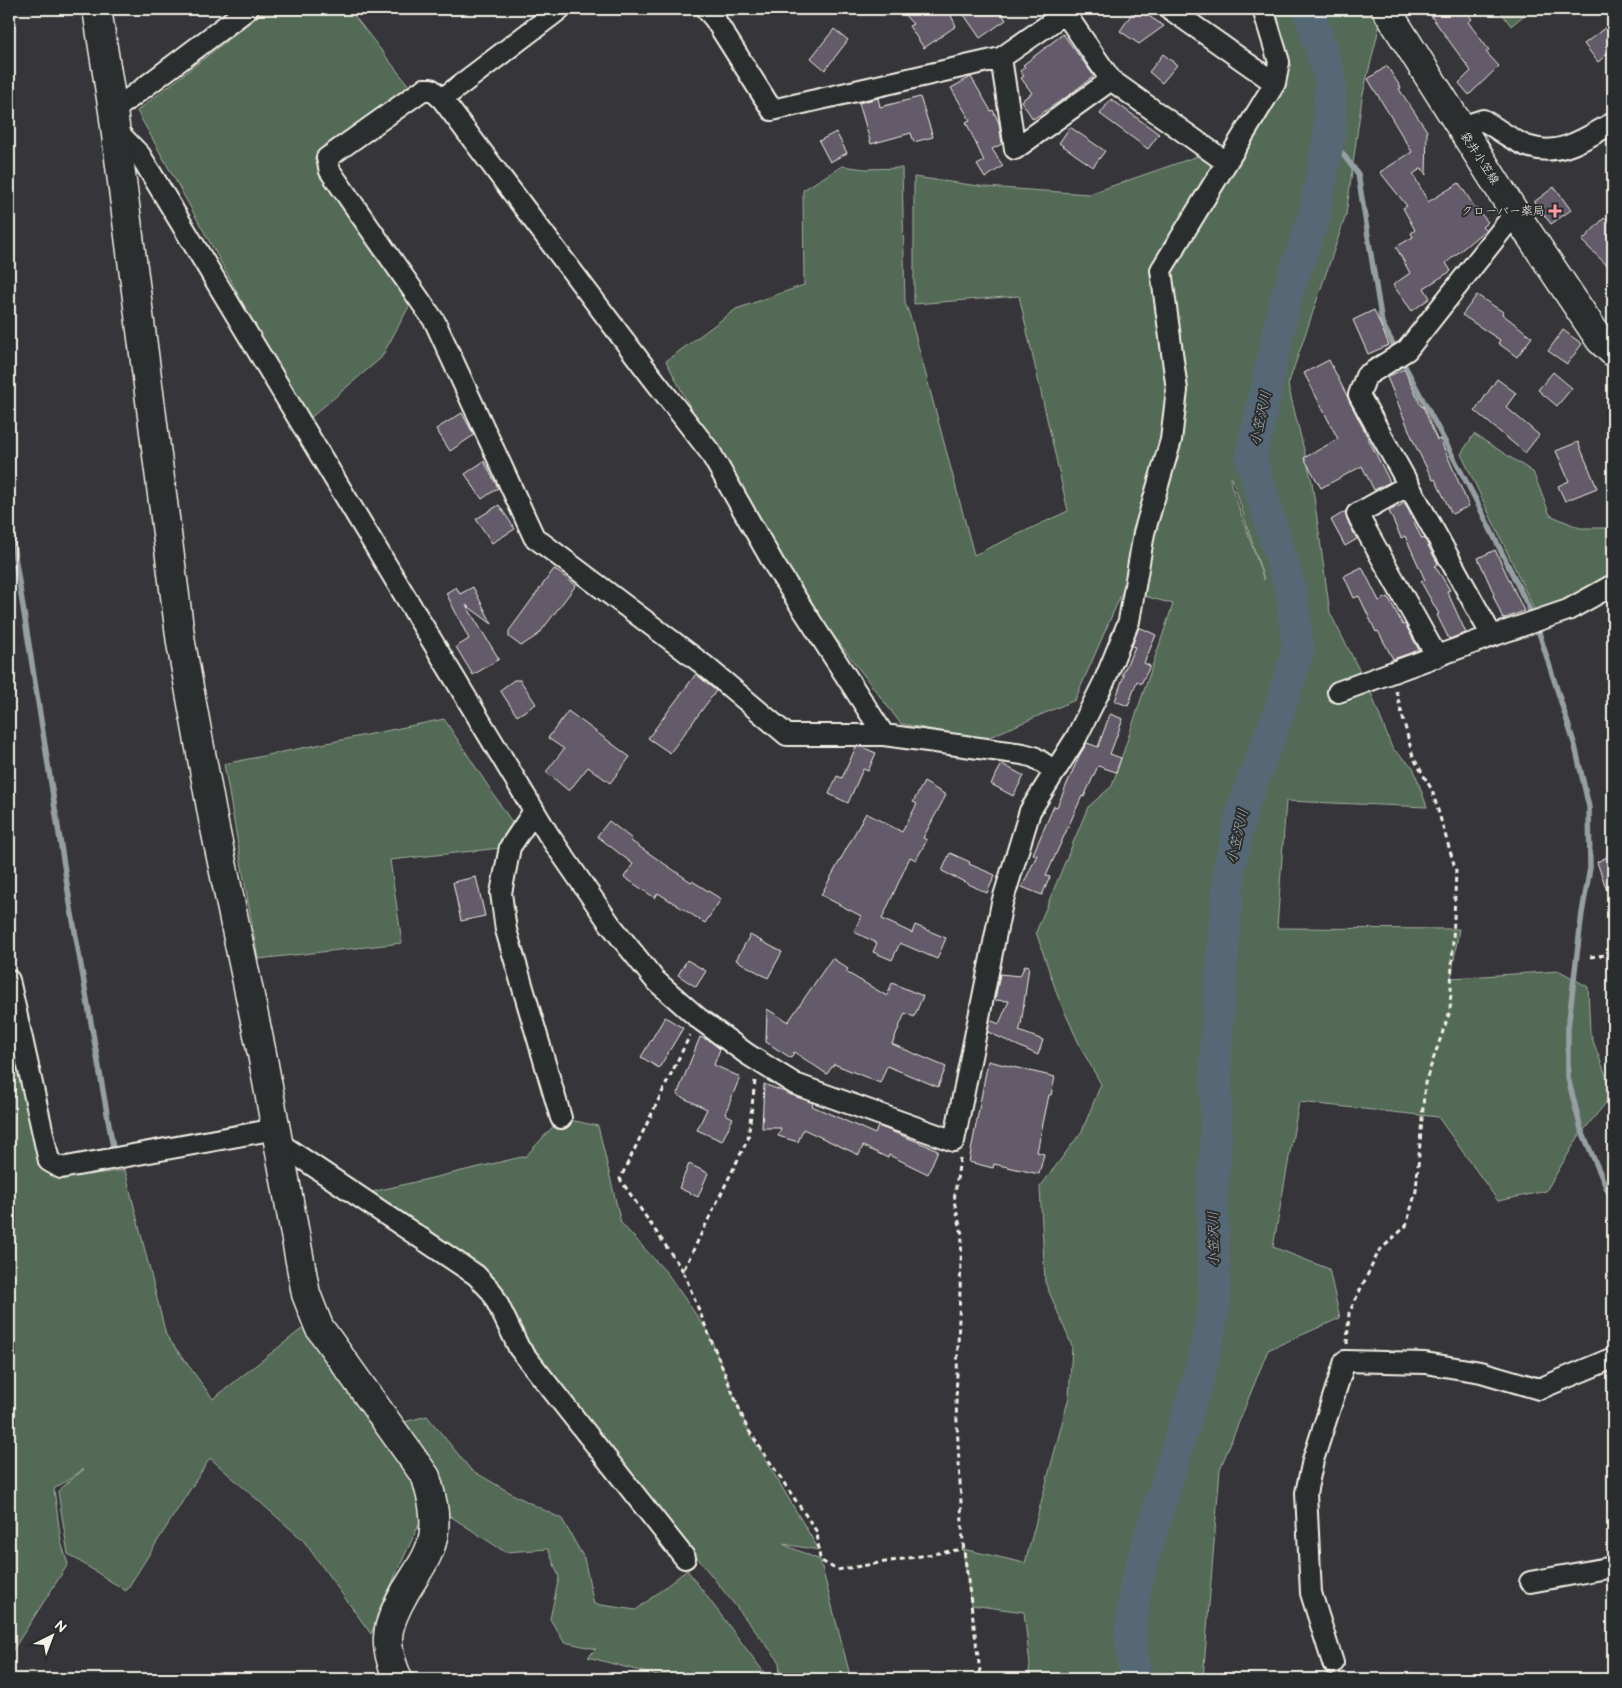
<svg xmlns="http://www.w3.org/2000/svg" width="1622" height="1688" font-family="'Balsamiq Sans','Klee One',sans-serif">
	<rect width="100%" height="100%" fill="#36363a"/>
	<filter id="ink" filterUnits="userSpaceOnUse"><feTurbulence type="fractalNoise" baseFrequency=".02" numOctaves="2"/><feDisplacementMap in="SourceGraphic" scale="10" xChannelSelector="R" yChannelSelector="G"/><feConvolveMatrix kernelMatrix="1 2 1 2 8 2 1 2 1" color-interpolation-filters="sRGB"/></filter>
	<g filter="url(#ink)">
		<path fill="#536b57" stroke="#a4aea0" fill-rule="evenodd" d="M267,9H349L409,86L314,158L412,301L381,358L302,425L233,284L137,111Z
			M1276,9H1378L1381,20L1362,98L1346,215L1288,385L1312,482L1330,613L1371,693L1392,748L1413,767L1427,807L1286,801L1277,928L1459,929L1451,978L1560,971L1588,987L1590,1033L1613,1094L1579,1136L1546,1191L1498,1201L1438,1117L1299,1102L1273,1247L1329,1269L1340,1318L1268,1350L1220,1469L1203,1679H1028L1030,1665L1024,1612L971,1605L963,1549L1025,1563L1069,1397L1072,1346L1045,1282L1040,1187L1082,1131L1101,1084L1081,1048L1058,997L1036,932L1088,807L1112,786L1173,604L1123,590L1075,700L985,739L901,724L757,535L666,361L736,309L804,285L803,190L842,166L865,169L902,168L905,303L911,319L974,555L1068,511L1019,296L914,304V177L986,187L1089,194L1238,142L1288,65ZM1231,478H1232L1264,580L1231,485Z
			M1499,9H1528L1523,16L1511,26Z
			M1474,434L1533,472L1550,515L1580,528H1613V584L1535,611L1461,454Z
			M444,719L519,833L510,847L390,860L402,943L258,959L224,764Z
			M9,980L49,1161L88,1175L125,1170L166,1335L213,1399L303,1328L422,1489L424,1514L395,1576L371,1634L303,1540L210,1458L126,1591L68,1554L58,1491L84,1469L54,1489L61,1542L68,1564L9,1656Z
			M561,1118L598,1126L621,1223L667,1273L708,1332L747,1428L819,1550L783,1544L820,1560L851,1679H780L779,1661L530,1346L487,1270L372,1192L526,1156Z
			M427,1416L471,1470L516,1496L562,1519L584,1558L594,1604L636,1610L687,1570L766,1675L767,1679H669L588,1657L596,1649L564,1642L550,1619L559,1577L548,1549L505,1552L447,1514L440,1480L404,1422Z"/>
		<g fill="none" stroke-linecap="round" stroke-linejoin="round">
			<path stroke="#969fa2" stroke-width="5.5" d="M1329,136L1358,174L1382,323L1476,500L1535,620L1575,746L1589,807L1590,868L1582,913L1568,1028V1078L1581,1129L1613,1203
				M9,519L70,903L114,1153"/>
			<path stroke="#576874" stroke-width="32" d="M1136,1679L1130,1636L1136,1583L1202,1366L1215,1301L1212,1196L1216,1144V1042L1229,870L1243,806L1278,715L1298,650L1292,594L1251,459L1285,301L1314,216L1329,136L1330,77L1308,9"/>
		</g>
		<path fill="#645a6a" stroke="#f4f1e8" d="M899,9H948L956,26L924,48L909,26L913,24Z
			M960,9H999L1006,20L980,38Z
			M1135,9H1138L1164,26L1139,44L1120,31Z
			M1426,9H1464L1472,19L1468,22L1489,50L1486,52L1499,66L1469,95L1459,83L1471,71Z
			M1606,27L1613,36V49L1598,62L1584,44Z
			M834,29L848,40L825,70L811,58Z
			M1063,34L1094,76L1065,98L1033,119L1021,101L1032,93L1021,78L1024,76L1020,71L1025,67L1023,65Z
			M1163,54L1177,65L1162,83L1149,72Z
			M1387,66L1401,88L1399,89L1427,131L1426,175L1422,168L1413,174L1428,202L1459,183L1474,206L1488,222L1482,227L1485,230L1446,263L1451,271L1424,288L1430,298L1412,311L1393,285L1410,273L1396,247L1413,237L1411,233L1415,230L1403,208L1407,206L1380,172L1412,152L1368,79Z
			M971,77L991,111L993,110L999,123L1002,144L992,149L1003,166L985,178L977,165L984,161L966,122L970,120L951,88Z
			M920,97L933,137L914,142L911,133L871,144L859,103L878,98L880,107Z
			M1111,99L1159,134L1148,149L1100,114Z
			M1070,127L1105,151L1093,167L1059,143Z
			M836,132L847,153L830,162L819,141Z
			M1554,187L1571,210L1551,224L1534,202Z
			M1604,218L1613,226V271L1582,241Z
			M1477,295L1503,312L1502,314L1532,337L1517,357L1498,343L1500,340L1462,315Z
			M1374,310L1389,345L1368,354L1353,320Z
			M1563,330L1582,344L1567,364L1548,351Z
			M1329,360L1390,482L1374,490L1362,466L1321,488L1304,458L1338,439L1304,373Z
			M1404,369L1421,406H1423L1437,440L1440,439L1469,506L1452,514L1435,479L1433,480L1416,447L1387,377Z
			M1553,372L1572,388L1557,406L1538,390Z
			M1497,379L1516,393L1506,407L1539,435L1525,453L1475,411Z
			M462,413L474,435L450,451L436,429Z
			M1578,442L1597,488L1565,501L1558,486L1569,481L1556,451Z
			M484,461L498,488L482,499L465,474Z
			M1405,503L1422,539L1424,538L1438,564L1435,566L1450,590L1447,591L1466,633L1449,639L1437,615L1439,614L1421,582L1425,580L1405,536L1401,538L1389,511Z
			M499,505L515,529L492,543L476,519Z
			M1346,511L1347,520L1357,539L1345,546L1331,520Z
			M1495,550L1524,611L1503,619L1493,595L1494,594L1478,558Z
			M1362,567L1379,601L1388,597L1403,625L1405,624L1419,650L1393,659L1378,631L1376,632L1359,596L1354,598L1344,576Z
			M554,569L576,585L539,634L521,646L509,637V631Z
			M456,587L460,594L473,587L492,624L466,605L499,659L473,675L456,647L469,639L446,593Z
			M1139,627L1156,635L1144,663L1150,666L1141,684L1137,681L1128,706L1115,701L1124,675H1122L1135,647L1132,646Z
			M696,674L716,691L670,753L648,738Z
			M514,680H520L536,704L517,716L500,690Z
			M568,711L630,757L610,783L588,767L569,791L546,772L564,749L548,738Z
			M1110,714L1123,719L1110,754L1121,758L1116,772L1098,766L1084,797L1082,796L1046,876L1050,877L1042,895L1022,887L1037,855L1033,854L1054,806L1057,807L1079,756L1087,743L1098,747Z
			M856,747H862L876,753L868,771L863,769L848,803L829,794L837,776L842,778Z
			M1002,764L1024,776L1013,796L991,784Z
			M924,782L946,795L923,838L927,840L916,860L910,857L882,919L912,933L915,925L946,938L937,959L900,943L892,960L873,952L877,943L854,932L861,916L821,895L866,813L902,832L917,804L913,802Z
			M609,821L632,839L631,841L691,882L692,881L721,899L705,923L658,893L655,898L624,877L633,864L597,836Z
			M950,853L970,862L969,864L995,875L987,893L942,871Z
			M1613,854V902H1611L1597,862Z
			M476,877L485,916L461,921L453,882Z
			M750,935L782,952L768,978L736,960Z
			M832,958L848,969L846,972L887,996L892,983L923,996L914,1017L905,1013L892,1044L946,1067L938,1087L887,1066L880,1083L834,1064L827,1074L794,1052L791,1058L766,1042L767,1009L788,1022Z
			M687,960L706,971L696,987L678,975Z
			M1025,965L1029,966L1021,1025L1019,1031L1043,1040L1038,1055L988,1032L990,1020L999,1024L1009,1001L995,1000L1000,974L1020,976Z
			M665,1017L683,1028L659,1068L641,1057Z
			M700,1037L710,1041L720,1049L714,1065L740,1077L725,1114L733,1118L722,1141L697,1130L707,1109L677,1095Z
			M988,1061L1055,1077L1051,1095H1049L1037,1152L1044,1154L1039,1174L994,1164L993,1168L969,1162Z
			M764,1084L813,1103L812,1106L875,1134L878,1126L938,1150L928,1174L889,1155L888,1158L863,1146L859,1155L803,1129L798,1142L778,1136L781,1128H762Z
			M689,1164L708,1173L698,1197L679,1188Z"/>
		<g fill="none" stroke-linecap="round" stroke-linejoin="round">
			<defs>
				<path id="street" d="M560,9L442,99L648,372L710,452L775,566L884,735
					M706,9L714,18L772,110L1001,58L1071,9
					M1170,9L1275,83
					M1065,13L1111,80L1226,162
					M1001,58L1015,149L1111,80
					M442,99L431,89H424L327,158L330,171L435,322L534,537L704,665L787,735H884L1023,754L1034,757L1055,771
					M113,111L248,9
					M1461,127L1483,120C1495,127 1517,144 1530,147C1561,157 1587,137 1613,123
					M115,129L140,155L548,834L610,924L655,980L698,1018L747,1054L795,1084L954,1141L1002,903L1030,811L1076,738L1104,682L1129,621L1144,533L1171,440L1177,390L1161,270L1275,83L1279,62L1263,9
					M1409,485L1357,514L1437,657
					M1492,636L1568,610L1613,585
					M1338,692L1492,636L1359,395L1366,376L1407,350L1515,213
					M534,811L510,847L501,893L506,930L561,1118
					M9,980L49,1161L61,1168L276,1129
					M279,1143L476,1275L492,1292L519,1348L685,1558
					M1530,1582L1613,1567
					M1333,1663L1311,1593L1306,1493L1313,1460L1345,1361L1425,1363L1481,1372L1539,1389L1613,1358"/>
				<path id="secondary" d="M97,9L113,111L181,643L213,819L262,1054L306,1294L319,1327L426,1477C431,1495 436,1512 434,1530C433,1547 424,1562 415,1576C405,1591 388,1620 388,1638C387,1652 393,1667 398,1679
					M1386,9L1515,213L1600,340L1613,352"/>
			</defs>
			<use href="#street" stroke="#f4f1e8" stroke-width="24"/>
			<use href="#secondary" stroke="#f4f1e8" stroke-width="31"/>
			<path stroke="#f4f1e8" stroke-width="3" stroke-dasharray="5 4" stroke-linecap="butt" d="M1590,957L1613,954
				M755,1081L748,1139L683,1271L747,1428L817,1532L820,1560L837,1570L963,1549
				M960,1158L954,1201L962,1234L956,1402L963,1543L981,1679
				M683,1271L620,1179L690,1035
				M1347,1344L1349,1313L1379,1251L1406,1226L1416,1191L1425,1083L1450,1011L1456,871L1432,790L1413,757L1396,691"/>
			<use href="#street" stroke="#2a2d2e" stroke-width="20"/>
			<use href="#secondary" stroke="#2a2d2e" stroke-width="28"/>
		</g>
	</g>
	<path fill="#ff9aa2" stroke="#2a2d2e" stroke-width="2" d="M1552.5 203.5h5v5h5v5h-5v5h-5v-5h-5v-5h5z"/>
	<g text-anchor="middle" stroke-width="4" stroke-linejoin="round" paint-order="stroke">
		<g font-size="12" fill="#f4f1e8" stroke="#2a2d2e">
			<text transform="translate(1480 158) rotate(57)" y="4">袋井小笠線</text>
		</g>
		<g font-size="12" fill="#f4f1e8" stroke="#2a2d2e" text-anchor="end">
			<text x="1545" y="215">クローバー薬局</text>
		</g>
		<g font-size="14" font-style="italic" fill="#adb3b4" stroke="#2a2d2e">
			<text transform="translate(1260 418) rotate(-78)" y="5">小笠沢川</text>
			<text transform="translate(1237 836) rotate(-77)" y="5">小笠沢川</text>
			<text transform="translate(1213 1239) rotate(-91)" y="5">小笠沢川</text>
		</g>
	</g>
	<rect width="1622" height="1688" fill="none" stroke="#2a2d2e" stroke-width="30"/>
	<rect x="15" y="15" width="1592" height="1658" fill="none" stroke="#f4f1e8" stroke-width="2" filter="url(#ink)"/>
	<g transform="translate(52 1636) rotate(42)" stroke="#2a2d2e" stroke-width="4" paint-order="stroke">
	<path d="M0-4L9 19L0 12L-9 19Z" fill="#f4f1e8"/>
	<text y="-8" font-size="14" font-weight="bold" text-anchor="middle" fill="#f4f1e8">N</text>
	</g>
</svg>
